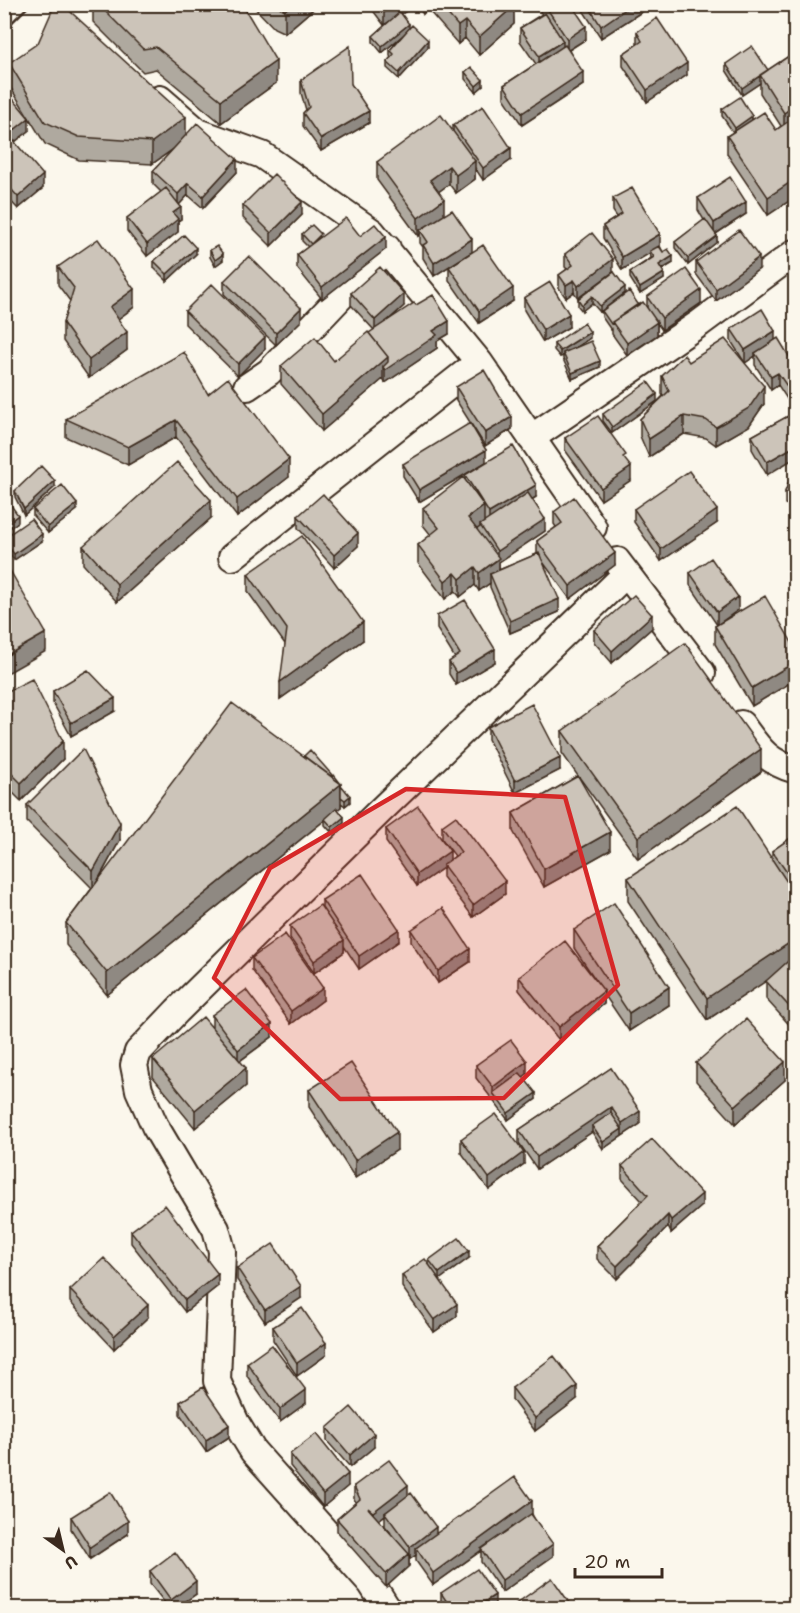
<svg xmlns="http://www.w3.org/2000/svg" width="800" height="1613" font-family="'Shantell Sans',sans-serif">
	<rect width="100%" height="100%" fill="#fbf7ec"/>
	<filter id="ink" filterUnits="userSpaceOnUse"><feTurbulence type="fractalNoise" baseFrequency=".0167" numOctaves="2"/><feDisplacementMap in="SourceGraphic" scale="12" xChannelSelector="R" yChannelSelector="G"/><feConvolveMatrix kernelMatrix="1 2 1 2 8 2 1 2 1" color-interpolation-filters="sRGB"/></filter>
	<g filter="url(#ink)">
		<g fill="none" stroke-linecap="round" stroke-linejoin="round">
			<defs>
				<path id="street" d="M160,99L198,132L262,155L372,232L479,362L593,527
					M247,387L269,372L387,248
					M531,438L700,323L796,252
					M232,557L479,362
					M617,561L702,673
					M741,724C758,747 766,762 796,770
					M387,1608L371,1583L253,1451L236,1423L217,1381L222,1251L216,1229L155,1126L139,1090L134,1065L138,1052L177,1011L380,811L626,574"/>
				<path id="secondary" d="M4,55L56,4"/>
			</defs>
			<use href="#street" stroke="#3b2a1e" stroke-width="30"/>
			<use href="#secondary" stroke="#3b2a1e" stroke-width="38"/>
			<use href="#street" stroke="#fbf7ec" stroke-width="26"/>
			<use href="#secondary" stroke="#fbf7ec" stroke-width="33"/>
		</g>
		<path fill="#afa99f" stroke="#3b2a1e" stroke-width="1.5" fill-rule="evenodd" d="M93,4H242L276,83L221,123L156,69L143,72L93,22Z
			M251,4H319L285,33L274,28Z
			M368,4H513L514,24L479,55L465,38L458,44L429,11V7L423,14L416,5L401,14L409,28L428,47L399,79L387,68V62L391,57L390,56V50L401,37L382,53L373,42V36L389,22L384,25Z
			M540,4H571L586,39L569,50L583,85L522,125L504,98V85L536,64L520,41V28L542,14L540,12Z
			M579,4H643V11L601,38Z
			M637,32L687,75L647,102L623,66V54L637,44Z
			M795,52V197L768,215L727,154V136L733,132L722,116V109L752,119L776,130L781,126L760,93V83L742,95L726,70V64L768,70Z
			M9,63L186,136L237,172L203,208L188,195L179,205L181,219L178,221V232L147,256L127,231V218L161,192L153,184V171L175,148L152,164L79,160L45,144L9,85Z
			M465,72L483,86L476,92L465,79Z
			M301,80L351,84L369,123L321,151L303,126V113L306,110L301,93Z
			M4,88L29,131L15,142L43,188L18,209L4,194Z
			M453,125L511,160L483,180L475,168V179L456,193L449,184L438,192L444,215L472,252L434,276L423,258V247L420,243V234L418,236L377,180V162L453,131Z
			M613,198L660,246L663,252L673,263L662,270L664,279L640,294L630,278V272L651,258L650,252L622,270L603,238V226L617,217L613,211Z
			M698,198L746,214L716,234L717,242L688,265L675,248V242L704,220L698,210Z
			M243,205L302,215L271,246L243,218Z
			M302,234L321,237L360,236L386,249L322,299L297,268V255L308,247L302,241Z
			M210,250L223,260L215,266L210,257Z
			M196,254L167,281L154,268V261Z
			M565,254L613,272L578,298L574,292L566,298L559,288V275L567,269L565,267Z
			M696,262L759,269L716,301L696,274Z
			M58,267L134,307L118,319L127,350L89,378L63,341V323L70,301L58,285Z
			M449,267L513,301L479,323L449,280Z
			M614,272L625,293L612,304H638L647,308V297L701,303L662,330L657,323V335L627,355L612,334V329L611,330L602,317V311L600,312L592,303L582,311L578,306V299Z
			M224,281L301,321L276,345L224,294Z
			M351,293L404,306L390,319L416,305L449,334L437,341V348L385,383L383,379L322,431L281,384V366L334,361L374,330L351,305Z
			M524,298L569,327L543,342L524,310Z
			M185,311L265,349L238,376L185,324Z
			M731,329L775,340L795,366V406L793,408L778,385L771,390L755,365V356L745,363L731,341Z
			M590,338L575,348L600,367L572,379L563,359V356L560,357L554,350V344Z
			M689,362L764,404L749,426L716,445L706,438L684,434L649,457L640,436V419L663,396L662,394V376Z
			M456,387L512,429L485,446L456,400Z
			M208,394L289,477L237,517L176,437L128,465L66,437V419Z
			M657,401L612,433L603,421V414Z
			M788,416L767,475L752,449V436Z
			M565,438L631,480L601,500L565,450Z
			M486,462L419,502L403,476V464Z
			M795,465V508L785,504V492Z
			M465,475L536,497L532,500L545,531L499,562V570L537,554V541L556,527L554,524V512L615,565L570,599L543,562L559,612L510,633L490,587V583L479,591L475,585L460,597L455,591L445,599L418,563V545L431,535L423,525V508L465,481Z
			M55,487L24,515L15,497V491Z
			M33,509L77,510L48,533L33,516Z
			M634,509L717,523L661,561L634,522Z
			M298,516L358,546L334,568L298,528Z
			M211,518L117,602L83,564V546Z
			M4,538L42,541L14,560L4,547Z
			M690,573L738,610L717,625L690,585Z
			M248,574L363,640L280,699L285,644L248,592Z
			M437,616L495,662L456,685L449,674V662L455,658L437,629Z
			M715,626L795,648V680L752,706L715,644Z
			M652,628L612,663L594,642V630Z
			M53,691L115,711L71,736L53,703Z
			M4,693L63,759L21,801L4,784Z
			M488,727L560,770L515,793L488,739Z
			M562,731L761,772L638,859L579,777L610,850L544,887L513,831V813L578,776L562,753Z
			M332,777L350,802L345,806L341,803V807L338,809L344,823L332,833L325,825V820L107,995L66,945V923L92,888L27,822V805L120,840L98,881Z
			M442,826L505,894L473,917L443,877V868L417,886L386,842V829L450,860L455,856L442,839Z
			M795,835V1031L766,999V981L767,980L707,1020L628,901V878L772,859V851Z
			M322,900L399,941L359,969L344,946V952L314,973L290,938V926L322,908Z
			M411,930L470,962L438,983L411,942Z
			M574,930L669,1005L629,1031L604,994V1004L559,1040L519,990V977L595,979L574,948Z
			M252,958L323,1000L291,1024L252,970Z
			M212,1015L272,1037L240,1061L246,1086L195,1128L153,1077V1059L212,1027Z
			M696,1063L785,1080L735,1124L696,1081Z
			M476,1065L527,1074L523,1077L536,1099L508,1120L476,1078Z
			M611,1068L640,1124L603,1149L592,1132L537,1169L519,1143V1130Z
			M309,1090L397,1150L355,1178L309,1107Z
			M461,1139L524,1164L489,1190L461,1152Z
			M622,1166L702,1206L671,1233L668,1227L617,1279L597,1259V1246L642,1201L622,1179Z
			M131,1231L218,1286L185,1312L131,1243Z
			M469,1258L440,1279L457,1316L434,1332L402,1287V1275L429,1264V1260Z
			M237,1268L301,1298L265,1322L237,1280Z
			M70,1290L148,1317L114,1349L70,1302Z
			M273,1327L326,1355L297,1376L273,1340Z
			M247,1363L306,1403L280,1422L247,1376Z
			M512,1388L577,1399L535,1431L512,1400Z
			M180,1402L229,1437L206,1452L180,1414Z
			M327,1428L374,1447L350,1467L327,1441Z
			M290,1454L348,1486L323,1507L290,1466Z
			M354,1486L408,1495L436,1533L532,1514L553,1556L502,1592L481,1562V1551L433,1585L416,1561V1555L410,1559L409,1557V1566L386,1587L337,1531V1519L356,1502L354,1499ZM385,1515V1526L391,1533L379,1520Z
			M71,1517L128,1534L90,1559L71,1529Z
			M150,1571L196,1594L176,1608H169L150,1584Z
			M441,1593L495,1607L493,1608H443L441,1606Z"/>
		<path fill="#8f8982" stroke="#3b2a1e" stroke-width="1.5" d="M292,4H319L285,33V10Z
			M384,4H416V5L384,25Z
			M423,4H429V7L423,14Z
			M633,4H643V11L601,38V26Z
			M514,6V24L479,55V37Z
			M465,21V38L458,44V26Z
			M409,24V30L382,53V46Z
			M586,26V39L567,51V39Z
			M428,40V47L399,79V73Z
			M563,41V53L539,69V56Z
			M276,61V83L221,123V100Z
			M687,63V75L647,102V90Z
			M583,72V85L522,125V113Z
			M760,76V83L742,95V88Z
			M483,80V86L476,92V86Z
			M795,105V123L784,131V113Z
			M369,111V123L321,151V139Z
			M752,116V123L735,134V128Z
			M186,117V140L152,164V142Z
			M29,118V131L4,150V138Z
			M511,148V160L483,180V168Z
			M237,159V172L203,208V196Z
			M475,161V179L456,193V175Z
			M449,166V184L430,198V180Z
			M43,175V188L18,209V197Z
			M795,179V197L768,215V197Z
			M188,183V195L178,206V194Z
			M444,199V217L420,230V234L418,236V218Z
			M302,202V215L271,246V233Z
			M746,202V214L714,235V223Z
			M181,207V219L178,221V232L147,256V244L173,213Z
			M660,234V247L622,270V257Z
			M717,236V242L688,265V258Z
			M386,237V249L322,299V287Z
			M472,239V252L434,276V263Z
			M196,248V254L167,281V274Z
			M223,254V260L215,266V260Z
			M673,256V263L659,271V265Z
			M759,257V269L716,301V289Z
			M613,259V272L578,298V286Z
			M664,273V279L640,294V288Z
			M574,280V292L566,298V285Z
			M625,287V293L600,312V306Z
			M513,288V301L479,323V311Z
			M134,289V307L110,325V307Z
			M701,290V303L662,330V318Z
			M404,294V306L375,332V320Z
			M592,296V303L582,311V305Z
			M301,308V321L276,345V333Z
			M569,314V327L543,342V330Z
			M449,321V334L437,341V348L385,383V370L383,367V379L322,431V414L388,357Z
			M657,322V335L627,355V343Z
			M775,331V343L755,353V356L745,363V350Z
			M127,332V350L89,378V360Z
			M590,332V338L564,355L563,353V356L560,357V351Z
			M265,337V349L238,376V364Z
			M600,361V367L572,379V373Z
			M778,373V385L771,390V377Z
			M764,386V404L749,426L716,445V427Z
			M657,394V401L612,433V427Z
			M795,394V406L793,408V395Z
			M684,416V434L649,457V439Z
			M512,417V429L485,446V433Z
			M176,420V437L128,465V447Z
			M795,446V458L767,475V462Z
			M486,450V462L419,502V490Z
			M289,459V477L237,517V499Z
			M631,467V480L601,500V488Z
			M55,481V487L24,515V509Z
			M536,485V497L489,526V513Z
			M211,500V518L117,602V584Z
			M77,504V510L48,533V527Z
			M484,506V524L480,525V527L468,535V518Z
			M717,510V523L661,561V549Z
			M18,515V522L4,532V526Z
			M545,519V531L499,562V576L490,574V583L479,591V573L497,560V551Z
			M358,533V546L334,568V555Z
			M42,534V541L14,560V554Z
			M615,553V565L570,599V586Z
			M475,567V585L460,597V579Z
			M455,573V591L445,599V581Z
			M738,597V610L717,625V612Z
			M559,599V612L510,633V621Z
			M652,615V628L612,663V651Z
			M363,622V640L280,699V682Z
			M46,633V651L4,675V657Z
			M495,649V662L456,685V673Z
			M795,662V680L752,706V688Z
			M115,698V711L71,736V723Z
			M63,741V759L21,801V783Z
			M761,749V772L638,859V837Z
			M560,758V770L515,793V781Z
			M341,784V807L107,995V973Z
			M350,796V802L345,806V800Z
			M344,817V823L332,833V827Z
			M120,823V840L93,889V871Z
			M610,832V850L544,887V869Z
			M450,851V863L443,865V868L417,886V874Z
			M505,881V894L473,917V905Z
			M399,929V941L359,969V956Z
			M795,939V962L707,1020V998Z
			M344,940V952L314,973V961Z
			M470,949V962L438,983V971Z
			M669,987V1005L629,1031V1013Z
			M323,988V1000L291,1024V1011Z
			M604,991V1004L559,1040V1027Z
			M272,1024V1037L238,1062V1050Z
			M527,1061V1074L496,1097L493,1093V1087Z
			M785,1062V1080L735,1124V1106Z
			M246,1068V1086L195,1128V1110Z
			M536,1093V1099L508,1120V1113Z
			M611,1107V1119L592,1126V1132L537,1169V1157Z
			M640,1111V1124L622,1136V1123Z
			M622,1129V1136L603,1149V1142Z
			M397,1132V1150L355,1178V1160Z
			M524,1152V1164L489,1190V1178Z
			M702,1194V1206L671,1233V1220Z
			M668,1215V1227L617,1279V1266Z
			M469,1251V1258L439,1280V1273Z
			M218,1274V1286L185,1312V1300Z
			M301,1286V1298L265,1322V1310Z
			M457,1304V1316L434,1332V1320Z
			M148,1305V1317L114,1349V1336Z
			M326,1343V1355L297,1376V1363Z
			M577,1386V1399L535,1431V1418Z
			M306,1390V1403L280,1422V1409Z
			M229,1425V1437L206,1452V1440Z
			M374,1434V1447L350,1467V1455Z
			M348,1474V1486L323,1507V1494Z
			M408,1485V1497L385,1513V1515L373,1524V1512Z
			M532,1501V1514L433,1585V1573Z
			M128,1521V1534L90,1559V1547Z
			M436,1527V1539L416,1548V1555L410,1559V1547Z
			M553,1544V1556L502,1592V1580Z
			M409,1554V1566L386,1587V1574Z
			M196,1581V1594L176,1608H171V1600Z
			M495,1595V1607L493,1608H475Z"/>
		<path fill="#ccc4b9" stroke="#3b2a1e" stroke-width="1.5" d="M55,4H62L186,117L152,142L79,137L45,122L9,63L38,43Z
			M98,4H242L276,61L221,100L156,47L143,49Z
			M273,4H292L285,10Z
			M439,4H513L514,6L479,37L465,21L458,26Z
			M544,4H571L586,26L567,39Z
			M587,4H633L601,26Z
			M400,12L409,24L382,46L373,36Z
			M545,13L563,41L539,56L520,28Z
			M657,18L687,63L647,90L623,54L642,41L637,32Z
			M412,25L428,40L399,73L387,62L394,54L390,50Z
			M565,45L583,72L522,113L504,85Z
			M350,46L351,84L369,111L321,139L303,113L309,107L301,80Z
			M752,46L768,70L742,88L726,64Z
			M795,52V105L784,113L760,75Z
			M471,67L483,80L476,86L465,72Z
			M4,88L29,118L4,138Z
			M740,97L752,116L735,128L722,109Z
			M483,106L511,148L483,168L453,125Z
			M764,112L776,130L792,119L795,125V179L768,197L727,136Z
			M441,115L475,161L456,175L449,166L430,180L444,199L418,218L377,162Z
			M197,123L237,159L203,196L188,183L178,194L153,171Z
			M13,140L43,175L18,197L4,181V148Z
			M274,174L302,202L271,233L243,205Z
			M730,177L746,202L714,223L698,198Z
			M166,188L181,207L173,213L178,219L147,244L127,218Z
			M632,188L660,234L622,257L603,226L622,214L613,198Z
			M452,210L472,239L434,263L423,245L428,242L420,230Z
			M346,218L360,236L375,224L386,237L322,287L297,255Z
			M705,219L717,236L688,258L675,242Z
			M312,225L321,234L311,244L302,234Z
			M739,230L759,257L716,289L696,262Z
			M592,233L613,259L578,286L574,280L566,285L559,275L573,265L565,254Z
			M184,235L196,248L167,274L154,261Z
			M98,239L134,289L110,307L127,332L89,360L63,323L74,288L58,267Z
			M483,245L513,288L479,311L449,267Z
			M217,246L223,254L215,260L210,250Z
			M659,246L663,252L668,249L673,256L659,265L664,273L640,288L630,272L654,257L650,251Z
			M249,256L301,308L276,333L224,281Z
			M380,267L404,294L375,320L351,293Z
			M686,269L701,290L662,318L647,297Z
			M614,272L625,287L600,306L592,296L582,305L578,299Z
			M550,282L569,314L543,330L524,298Z
			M212,284L265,337L238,364L185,311Z
			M629,291L638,304L612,322L613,323L611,324L602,311Z
			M433,295L449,321L433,331L437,335L385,370L383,367L388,362V357L369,333L414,303L416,305Z
			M643,302L657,322L627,343L612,322Z
			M762,309L775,331L745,350L731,329Z
			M584,323L590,332L560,351L554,344Z
			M368,332L388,357L322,414L281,366L315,337L334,361Z
			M778,338L795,366V394L793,395L778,373L771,377L755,353Z
			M725,339L764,386L749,408L716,427L706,420L684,416L649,439L640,419L669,391L662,376L684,355L689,362Z
			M591,341L600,361L572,373L563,353Z
			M184,352L208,394L228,378L289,459L237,499L176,420L128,447L66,419Z
			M484,370L512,417L485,433L456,387Z
			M648,382L657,394L612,427L603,414Z
			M598,416L626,455L623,457L631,467L601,488L565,438Z
			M788,416L795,429V446L767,462L752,436Z
			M470,423L486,450L419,490L403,464Z
			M513,446L536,485L489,513L465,475Z
			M177,462L211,500L117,584L83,546Z
			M795,465V496L785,492Z
			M41,466L55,481L24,509L15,491Z
			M689,471L717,510L661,549L634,509Z
			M463,477L484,506L468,518L499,558L479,573L475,567L460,579L455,573L445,581L418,545L439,528L423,508Z
			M62,485L77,504L48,527L33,509Z
			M528,493L545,519L497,551L480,525Z
			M323,494L358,533L334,555L298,516Z
			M574,497L615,553L570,586L537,541L562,523L554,512Z
			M10,504L18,515L4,526V508Z
			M31,519L42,534L14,554L4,541V538Z
			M302,536L363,622L280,682L287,629L248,574Z
			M539,553L559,599L510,621L490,574Z
			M711,558L738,597L717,612L690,573Z
			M4,559L8,565L4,568Z
			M8,567L46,633L4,657V568Z
			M634,595L652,615L612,651L594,630Z
			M765,596L795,648V662L752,688L715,626Z
			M465,600L495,649L456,673L449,662L460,654L437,616Z
			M685,643L761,749L638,837L562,731Z
			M88,670L115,698L71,723L53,691Z
			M32,679L63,741L21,783L4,766V693Z
			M232,703L341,784L107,973L66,923Z
			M532,704L560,758L515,781L488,727Z
			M83,749L120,823L93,871L27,805Z
			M310,750L332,775L331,776L304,756Z
			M334,775L341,784L332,777Z
			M578,776L610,832L544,869L513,813Z
			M341,785L350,796L345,800L341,797Z
			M418,806L450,851L417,874L386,829Z
			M737,806L795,894V939L707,998L628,878Z
			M337,808L344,817L332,827L325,819Z
			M456,816L505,881L473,905L443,865L461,852L442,826Z
			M795,835V884L772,851Z
			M362,874L399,929L359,956L322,900Z
			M614,903L669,987L629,1013L574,930Z
			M320,905L344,940L314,961L290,926Z
			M443,908L470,949L438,971L411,930Z
			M285,934L323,988L291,1011L252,958Z
			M565,941L604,991L559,1027L519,977Z
			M795,955V1013L766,981Z
			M246,990L272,1024L238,1050L212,1015Z
			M203,1017L246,1068L195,1110L153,1059Z
			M746,1019L785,1062L735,1106L696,1063Z
			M511,1040L527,1061L493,1087L476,1065Z
			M351,1063L397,1132L355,1160L309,1090Z
			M611,1068L640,1111L622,1123L611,1107L537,1157L519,1130Z
			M520,1073L536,1093L508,1113L493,1093Z
			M611,1113L622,1129L603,1142L592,1126Z
			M496,1114L524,1152L489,1178L461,1139Z
			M652,1139L702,1194L671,1220L668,1215L617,1266L597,1246L648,1195L622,1166Z
			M165,1205L218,1274L185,1300L131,1231Z
			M459,1238L469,1251L439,1273L429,1260Z
			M273,1244L301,1286L265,1310L237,1268Z
			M104,1258L148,1305L114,1336L70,1290Z
			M425,1259L457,1304L434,1320L402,1275Z
			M302,1308L326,1343L297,1363L273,1327Z
			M272,1345L306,1390L280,1409L247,1363Z
			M554,1356L577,1386L535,1418L512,1388Z
			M203,1387L229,1425L206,1440L180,1402Z
			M351,1407L374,1434L350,1455L327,1428Z
			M316,1434L348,1474L323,1494L290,1454Z
			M389,1460L408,1485L373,1512L368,1508L409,1554L386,1574L337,1519L360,1499L354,1486Z
			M515,1477L532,1501L433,1573L416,1548Z
			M110,1492L128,1521L90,1547L71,1517Z
			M411,1493L436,1527L410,1547L385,1513Z
			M531,1514L553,1544L502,1580L481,1549Z
			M175,1552L196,1581L171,1600L150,1571Z
			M477,1569L495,1595L475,1608H451L441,1593Z
			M552,1578L573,1608H510Z"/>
	</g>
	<path fill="#d62828" fill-opacity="0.2" stroke="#d62828" stroke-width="4.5" stroke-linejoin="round" d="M406,789L565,797L618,985L504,1098L340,1099L214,978L270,868Z"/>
	<rect width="800" height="1613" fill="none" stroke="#fbf7ec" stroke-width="24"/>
	<rect x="12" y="12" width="776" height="1589" fill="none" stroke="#3b2a1e" stroke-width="2" filter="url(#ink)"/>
	<g transform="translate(63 1550) rotate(146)" stroke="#fbf7ec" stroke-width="4.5" paint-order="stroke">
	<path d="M0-4.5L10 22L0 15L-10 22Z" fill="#3b2a1e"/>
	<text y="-9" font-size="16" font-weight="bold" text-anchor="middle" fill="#3b2a1e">U</text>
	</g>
	<path d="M575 1568v9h87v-9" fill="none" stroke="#3b2a1e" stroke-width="3"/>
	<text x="584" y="1568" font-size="18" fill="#3b2a1e" stroke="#fbf7ec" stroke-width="4.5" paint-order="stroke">20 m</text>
</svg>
